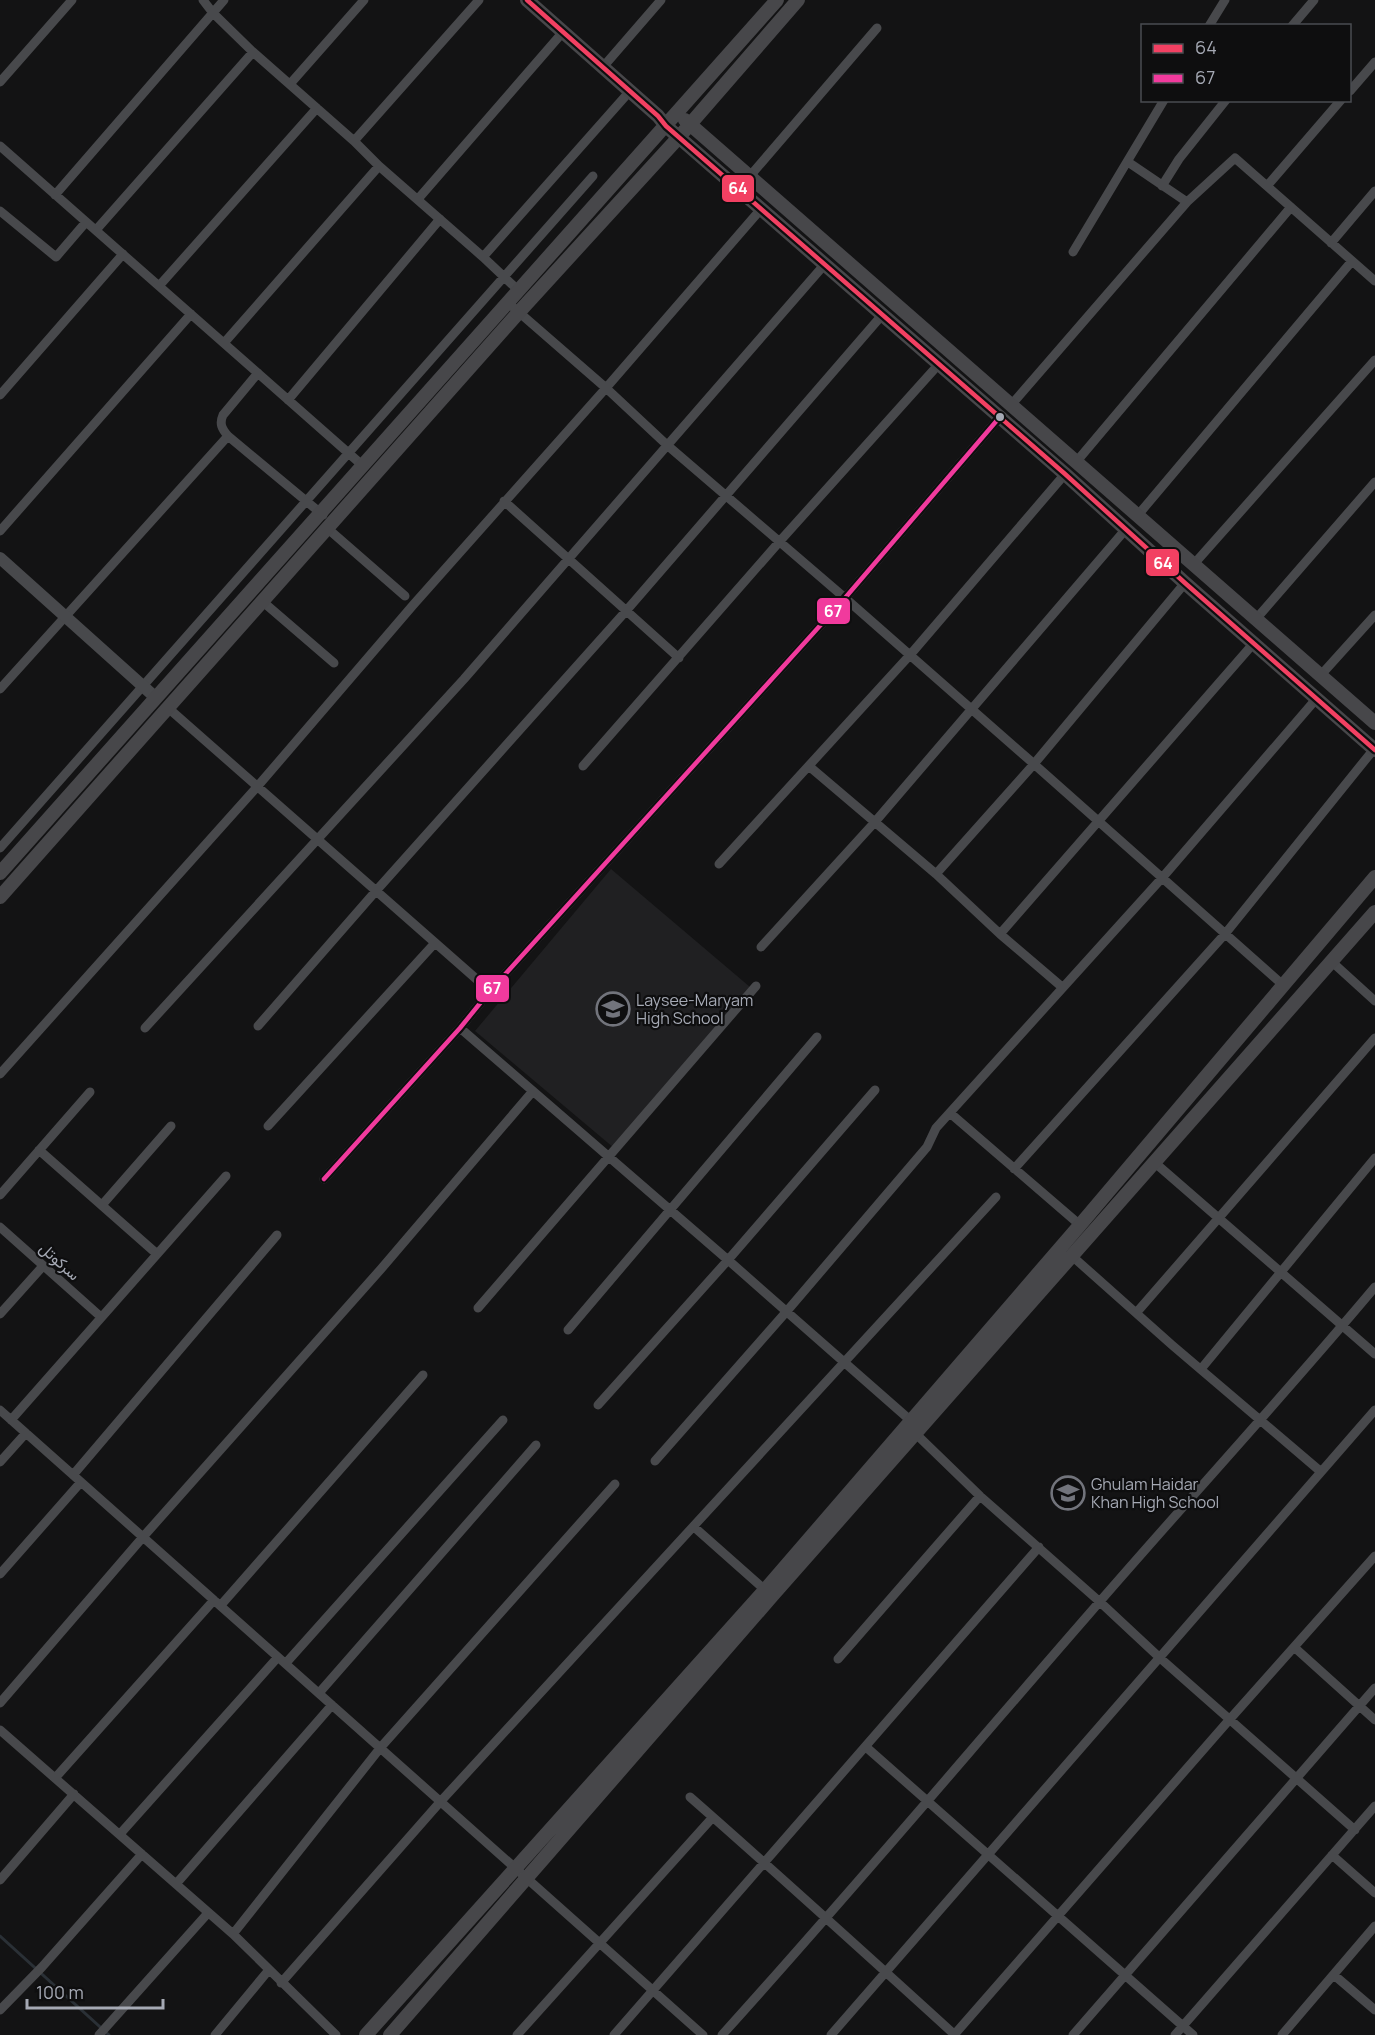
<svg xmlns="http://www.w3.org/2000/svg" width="1375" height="2035" font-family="Manrope,Vazirmatn,sans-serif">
	<rect width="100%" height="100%" fill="#131314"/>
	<path fill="#202022" d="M611,869L750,987L614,1148L475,1031Z"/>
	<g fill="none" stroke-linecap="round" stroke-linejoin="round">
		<path stroke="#2a3036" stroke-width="3" d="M0,1936L109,2035"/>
		<path stroke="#48494c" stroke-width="9" d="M203,0L213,13L253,52L354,141L379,166L483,257L518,290
			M1209,26L1225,0
			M1292,26L1314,0
			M603,67L661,0
			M0,82L72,0
			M290,84L364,0
			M1350,91L1375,62
			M354,141L479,0
			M0,146L362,465
			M1128,162L1187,202
			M750,176L877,28
			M1162,186L1179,159L1226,100
			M1267,186L1341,100
			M55,195L224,0
			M418,199L563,32
			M0,211L56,257L86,222
			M96,230L253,52
			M1331,243L1375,191
			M1073,252L1164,100
			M483,257L630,91
			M159,286L317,108
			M507,302L606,388L667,445L845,598L1034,764L1283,985
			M224,343L379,166
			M258,373L223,415C219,424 222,429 228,436L323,515
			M0,395L123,254
			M288,400L440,219
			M1012,404L1187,202L1235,158L1375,281
			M1077,461L1291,207
			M504,501L679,658
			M1138,515L1352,261
			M327,528L405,596
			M0,531L191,314
			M1194,564L1375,360
			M262,601L334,663
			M1256,619L1375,482
			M1320,676L1375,615
			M0,689L228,436
			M167,707L490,991
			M583,766L780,541L939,364
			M810,767L936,874L1000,934L1062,987
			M0,848L593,176
			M719,864L910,655L1065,474
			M936,874L1034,764L1185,583
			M1000,934L1253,644
			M761,947L874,823L1126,529
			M1331,961L1375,1001
			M258,1026L375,892L626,611L883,314
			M145,1028L464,679L825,264
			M460,1028L728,1260L910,1420
			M0,1074L257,787L414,604L606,388L761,209
			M950,1113L1080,1225
			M268,1126L434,944
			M39,1150L157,1254
			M1154,1162L1375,1354
			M1014,1169L1225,934L1374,749
			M324,1179L460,1028L490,991L845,598L999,418
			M0,1195L90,1092
			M102,1205L171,1126
			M0,1227L101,1317
			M1072,1256L1172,1345L1320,1471
			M478,1308L756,986
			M1137,1312L1375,1038
			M0,1314L43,1266
			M568,1330L817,1037
			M1201,1369L1375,1158
			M598,1405L728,1260L875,1090
			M0,1410L703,2035
			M11,1420L226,1176
			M916,1434L980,1496L1100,1602L1160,1658L1355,1830
			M655,1461L787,1311L927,1147L936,1128L1162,878L1317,698
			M0,1462L26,1433
			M73,1475L277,1235
			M694,1527L765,1590
			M0,1574L81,1482
			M221,1605L423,1375
			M1294,1647L1375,1720
			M838,1659L980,1496
			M286,1663L503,1420
			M319,1693L536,1445
			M0,1703L143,1537L381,1269L533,1091
			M0,1730L233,1934L336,2035
			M866,1747L1193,2035
			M56,1777L214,1600
			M690,1797C779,1875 867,1955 955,2035
			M120,1834L278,1657
			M1332,1855L1375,1893
			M0,1880L74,1794
			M176,1884L332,1705
			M233,1934L381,1747L615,1484
			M1334,1975L1375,2010
			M281,1983L441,1801L996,1197
			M0,2010L42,1967L142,1854
			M99,2035L208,1913
			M215,2035L268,1971
			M517,2035L713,1817
			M614,2035L1039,1547
			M722,2035C847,1897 967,1754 1089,1614C1184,1504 1282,1398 1375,1287
			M831,2035L1375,1410
			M954,2035L1230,1719L1375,1556
			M1073,2035L1375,1688
			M1175,2035L1375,1806
			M1282,2035L1375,1926"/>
		<path stroke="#48494c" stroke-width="12" d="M0,558L155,697"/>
		<path stroke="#47474a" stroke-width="14" d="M527,0L658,116L666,126L1065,474L1185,583L1375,750
			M685,120L1375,723
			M0,873L777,0
			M0,897L519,312L679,137L798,0
			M366,2035L765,1590L1080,1225L1375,877
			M390,2035L772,1596L1375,912"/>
		<defs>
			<path id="bus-1" d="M527,0L658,116L666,126L1065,474L1185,583L1375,750"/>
			<path id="bus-2" d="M324,1179L460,1028L490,991L845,598L999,418"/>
		</defs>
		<use href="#bus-1" stroke="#0e0e0f" stroke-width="9"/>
		<use href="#bus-2" stroke="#0e0e0f" stroke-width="9"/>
		<use href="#bus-1" stroke="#f24062" stroke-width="4.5"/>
		<use href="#bus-2" stroke="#f13a9d" stroke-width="4.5"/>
	</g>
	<defs>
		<symbol id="school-ring" viewBox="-11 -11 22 22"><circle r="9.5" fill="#0e0e0f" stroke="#72747c" stroke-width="1.5"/><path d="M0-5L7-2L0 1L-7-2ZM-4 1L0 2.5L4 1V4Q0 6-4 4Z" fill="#72747c"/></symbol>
	</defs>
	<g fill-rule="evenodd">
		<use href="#school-ring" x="594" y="990" width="38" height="38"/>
		<use href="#school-ring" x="1049" y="1474" width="38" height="38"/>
	</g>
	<circle fill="#a5a9b4" stroke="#0e0e0f" stroke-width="2" cx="1000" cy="417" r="5"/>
	<g text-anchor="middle" stroke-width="4.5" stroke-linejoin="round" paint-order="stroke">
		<g font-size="16" fill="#a5a9b4" stroke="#0e0e0f" text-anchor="start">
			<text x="636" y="1006">Laysee-Maryam<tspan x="636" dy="18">High School</tspan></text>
			<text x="1091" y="1490">Ghulam Haidar<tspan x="1091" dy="18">Khan High School</tspan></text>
		</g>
		<g font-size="16" fill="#a5a9b4" stroke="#0e0e0f">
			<text transform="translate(60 1261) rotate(42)" y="6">سرکوتل</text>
		</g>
	</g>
	<g stroke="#0e0e0f" stroke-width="2">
		<rect x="721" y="174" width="34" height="29" rx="6" fill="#f24062"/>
		<rect x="1145" y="548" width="35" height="29" rx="6" fill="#f24062"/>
		<rect x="816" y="597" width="35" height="28" rx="6" fill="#f13a9d"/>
		<rect x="475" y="974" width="35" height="29" rx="6" fill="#f13a9d"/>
	</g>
	<g font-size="16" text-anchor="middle" font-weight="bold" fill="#fff">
		<text x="738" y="194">64</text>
		<text x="1163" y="569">64</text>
		<text x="833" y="617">67</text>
		<text x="492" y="994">67</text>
	</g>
	<rect x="1141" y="24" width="210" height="78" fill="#0e0e0f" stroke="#4a4c51" stroke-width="1.5"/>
	<rect x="1153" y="44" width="30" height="9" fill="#f24062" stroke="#4a4c51" stroke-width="1.5"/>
	<text x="1195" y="54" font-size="18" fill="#a5a9b4">64</text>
	<rect x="1153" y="74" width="30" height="9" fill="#f13a9d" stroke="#4a4c51" stroke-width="1.5"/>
	<text x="1195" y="84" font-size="18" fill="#a5a9b4">67</text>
	<path d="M27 1999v9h136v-9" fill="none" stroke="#a5a9b4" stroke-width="3"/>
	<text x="36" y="1999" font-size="18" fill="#a5a9b4" stroke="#0e0e0f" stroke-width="4.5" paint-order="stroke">100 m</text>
</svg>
